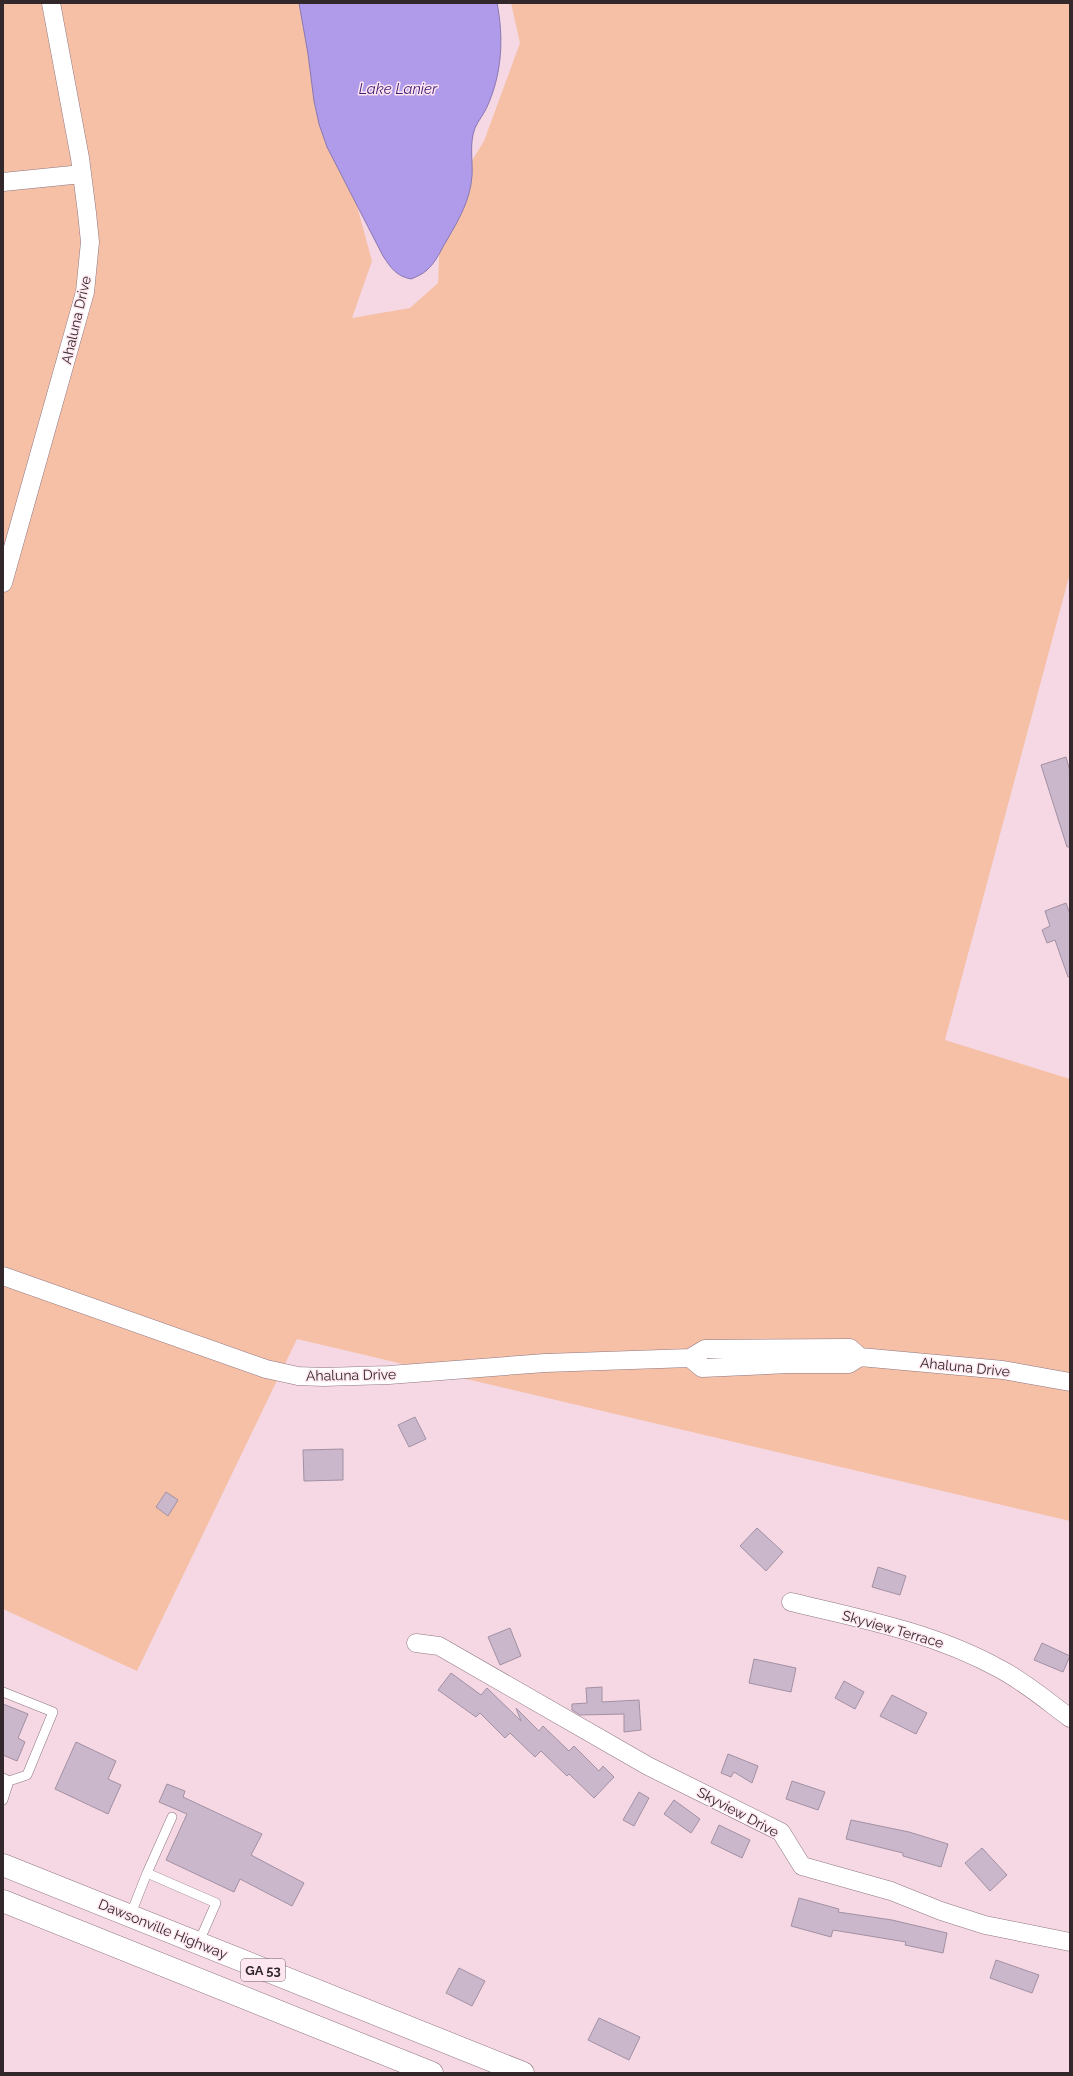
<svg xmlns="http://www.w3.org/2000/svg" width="1073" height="2076" font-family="Raleway,sans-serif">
	<rect width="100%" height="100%" fill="#f5d8e4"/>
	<path fill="#f5c0a6" d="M3,3H302L372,261L352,318L410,308L438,283L441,211L484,141L520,43L511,3H1070V573L945,1040L1070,1079V1521L297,1339L137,1671L3,1609Z"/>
	<path fill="#af9be9" stroke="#8a78b0" d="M299,3H497C504,38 502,74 487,107C484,114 478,121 475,128C469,144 473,160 472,176C470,201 459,219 447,240C440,251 437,261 427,270C423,274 416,277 411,279C396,276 391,268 383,256L327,147L319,124L314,101L308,54Z"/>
	<path fill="#cab7cb" stroke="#a290a3" d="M1066,757L1070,771V847H1067L1041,765Z
		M1066,903L1070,914V977H1068L1055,940L1047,943L1042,930L1050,926L1045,911Z
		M415,1417L426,1439L409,1447L398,1425Z
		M343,1449V1480L304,1481L303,1450Z
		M166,1492L178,1500L168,1516L156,1507Z
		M757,1528L783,1552L766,1571L740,1546Z
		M878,1567L906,1576L900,1595L872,1587Z
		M510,1628L521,1656L500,1665L488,1637Z
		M1042,1643L1070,1656L1063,1672L1034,1660Z
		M754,1659L796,1668L791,1692L749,1683Z
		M451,1673L481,1695L487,1688L521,1721L516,1708L539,1731L543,1726L569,1751L574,1746L599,1771L603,1766L614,1777L594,1798L569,1774L567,1776L541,1751L535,1757L510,1733L505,1738L480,1713L476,1717L438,1690Z
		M844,1681L864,1692L855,1709L835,1698Z
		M602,1687V1702L639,1700L641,1730L624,1732V1714L580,1715L572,1710V1704L587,1703L586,1688Z
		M892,1695L927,1713L916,1734L880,1716Z
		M3,1704L28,1714L18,1738L25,1742L17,1761L3,1755Z
		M76,1742L116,1761L108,1779L121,1785L108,1814L55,1789Z
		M728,1754L758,1766L752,1783L734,1772L731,1777L721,1773Z
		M792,1781L825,1792L818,1810L786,1799Z
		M167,1784L185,1791L183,1797L262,1834L251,1855L304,1883L292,1906L240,1879L234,1892L166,1860L187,1814L159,1802Z
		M639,1792L649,1798L634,1826L623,1820Z
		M674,1800L700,1819L691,1833L664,1814Z
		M851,1820L909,1832L948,1844L941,1867L903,1856V1853L846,1839Z
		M719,1825L750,1840L742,1858L711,1843Z
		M982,1848L1007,1875L990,1891L965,1863Z
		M799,1898L839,1909L838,1912L892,1920L947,1933L943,1953L905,1945L906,1942L833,1930L831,1937L791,1926Z
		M996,1960L1039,1975L1032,1993L990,1978Z
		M459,1968L485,1981L472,2006L446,1993Z
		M599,2018L640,2037L629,2060L588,2040Z"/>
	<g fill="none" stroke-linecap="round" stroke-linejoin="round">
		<defs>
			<path id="service" d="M3,1692L53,1712L27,1775L9,1781L3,1778
				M3,1800L9,1781
				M172,1817L147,1873L216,1903L198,1944
				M130,1916L147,1873"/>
			<path id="minor" d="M3,182L82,174
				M3,583L85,292L90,242L87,213L80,158L51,3
				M3,1276L266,1369L298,1376L323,1377L389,1375L545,1363L690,1358L705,1349L850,1348L860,1357
				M690,1358L702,1368L789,1364H849L860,1357L1003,1370L1070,1382
				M791,1602C863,1619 935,1633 1000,1669C1025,1682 1047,1701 1070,1718
				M416,1643L439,1646L648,1766L781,1832L802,1866L891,1891L941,1911L985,1925L1070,1942"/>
			<path id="primary" d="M3,1865L523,2073
				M3,1901L432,2073"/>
		</defs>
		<use href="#service" stroke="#8f7580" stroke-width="10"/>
		<use href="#minor" stroke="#8f7580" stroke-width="19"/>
		<use href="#primary" stroke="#8f7580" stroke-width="23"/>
		<use href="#service" stroke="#fff" stroke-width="9"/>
		<use href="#minor" stroke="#fff" stroke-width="18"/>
		<use href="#primary" stroke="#fff" stroke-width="22"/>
	</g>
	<g text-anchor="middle" stroke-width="3" stroke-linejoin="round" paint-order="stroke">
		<rect fill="#fee7f0" stroke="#6f6166" stroke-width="1" x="241" y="1959" width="44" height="22" rx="3"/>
		<g font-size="13" font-weight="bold" fill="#32272b">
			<text x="263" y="1975">GA 53</text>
		</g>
		<g font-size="14" fill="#32272b" stroke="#fee7f0">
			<text transform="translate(76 320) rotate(-77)" y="5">Ahaluna Drive</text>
			<text transform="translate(965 1367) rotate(6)" y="5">Ahaluna Drive</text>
			<text transform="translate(351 1375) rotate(-1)" y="5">Ahaluna Drive</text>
			<text transform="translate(893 1629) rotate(16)" y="5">Skyview Terrace</text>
			<text transform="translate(738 1812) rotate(28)" y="5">Skyview Drive</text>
			<text transform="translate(163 1929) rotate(22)" y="5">Dawsonville Highway</text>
		</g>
		<g font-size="15" font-style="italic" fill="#401c76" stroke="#fee7f0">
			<text x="398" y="94">Lake Lanier</text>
		</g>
	</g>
	<rect width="1073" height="2076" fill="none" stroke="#32272b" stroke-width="8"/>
</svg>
